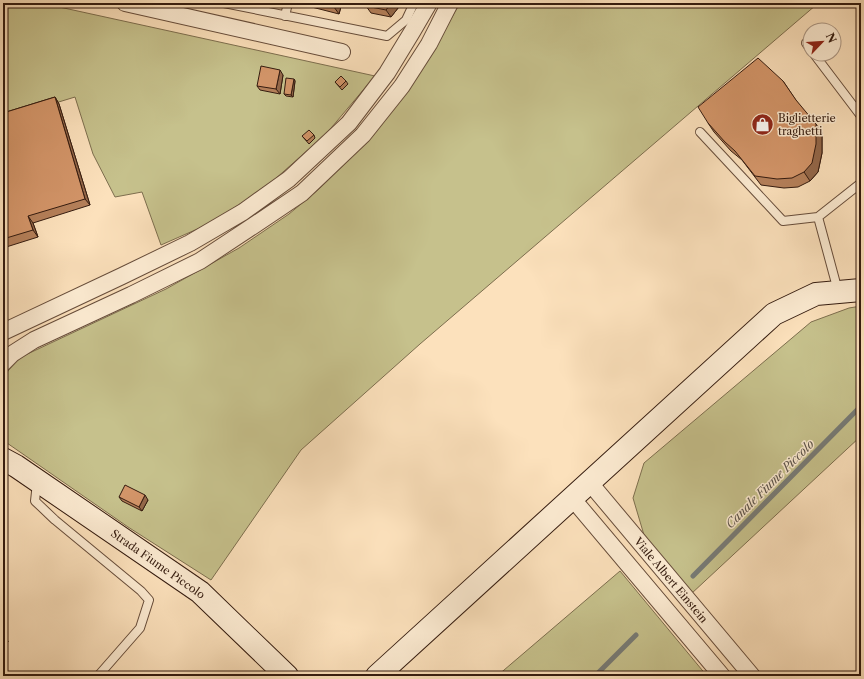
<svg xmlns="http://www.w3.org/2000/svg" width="864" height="679" font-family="'Libre Caslon Text',serif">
	<rect width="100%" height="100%" fill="#fce1bc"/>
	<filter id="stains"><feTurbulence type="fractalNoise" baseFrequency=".005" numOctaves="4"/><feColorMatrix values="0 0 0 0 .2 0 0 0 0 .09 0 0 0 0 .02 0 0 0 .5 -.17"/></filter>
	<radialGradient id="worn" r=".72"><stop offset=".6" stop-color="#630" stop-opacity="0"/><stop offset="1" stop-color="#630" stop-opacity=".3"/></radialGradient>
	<path fill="#c6c18c" stroke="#7d6e4e" d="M3,3H41L375,76L326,134L266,187L211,223L161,245L142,192L115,197L93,154L75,97L3,119Z
		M460,3H815L816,5L420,344L301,450L211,580L128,527L7,443L3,433V379L8,371L21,357L166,289L239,248L289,214L319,189L372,137L432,52Z
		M861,306V436L691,594L663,562L644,535L633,498L644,463L811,322L849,308Z
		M620,571L707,676H497Z"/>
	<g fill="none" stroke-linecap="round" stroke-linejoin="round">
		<path stroke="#777b76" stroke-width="5" d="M693,576L861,406
			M595,676L636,635"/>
		<defs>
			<path id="service" d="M224,3L387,36L406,20L414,3
				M285,16L288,3
				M806,43L810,49
				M814,54L861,116
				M700,132L783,221L818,217
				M838,291L818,217L861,183
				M37,483L35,501L55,520L141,591L149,600L140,628L98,676"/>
			<path id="minor" d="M125,3L342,52
				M3,332L122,276L190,243L243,212L289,179L349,123L387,73L412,32L429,3
				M3,363L12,354L34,340L131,295L200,261L253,226L302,193L363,135L402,86L429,44L450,3
				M590,483L752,676
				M572,498L722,676"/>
			<path id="secondary" d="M3,459L16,466L200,592L287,676
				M377,676L774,314L816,294L861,290"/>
		</defs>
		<use href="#service" stroke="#664c3a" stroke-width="10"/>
		<use href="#minor" stroke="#664c3a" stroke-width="18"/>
		<use href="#secondary" stroke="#341b0f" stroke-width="24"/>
		<use href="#service" stroke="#fdecd3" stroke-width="8"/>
		<use href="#minor" stroke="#fdecd3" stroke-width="16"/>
		<use href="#secondary" stroke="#fdecd3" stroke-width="22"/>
	</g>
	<path fill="#b5805a" stroke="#341b0f" d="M296,3H342L339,14Z
		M367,3H402L391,17L371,13L366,6Z
		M283,75L280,94L260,90L257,86Z
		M294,79L295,81L293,97L286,96L284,94Z
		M346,81L348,84L342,90L335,82Z
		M783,81L797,102L822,133V153L818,172L810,181L798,187L784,188L761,185L742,160L731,151L714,132L708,123Z
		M55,97L59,104L90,205L33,223L38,237L3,248V113Z
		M314,135L315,138L309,144L302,136Z
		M119,497L148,500L142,511L122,501Z
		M3,625L8,642L3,643Z"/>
	<path fill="#94684a" stroke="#341b0f" d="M335,3H342L339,14L334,7Z
		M391,3H402L391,17L386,10Z
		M280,70L283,75L280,94L276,89Z
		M294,79L295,81L293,97L291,95Z
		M55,97L59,104L90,205L85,199Z
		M816,124L822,133V153L818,172L810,181L804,172Z
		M28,216L33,223L38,237L33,230Z
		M145,495L148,500L142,511L139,507Z
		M3,625L8,642L3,634Z"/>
	<path fill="#d39569" stroke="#341b0f" d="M319,3H335L334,7Z
		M367,3H391L386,10L366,6Z
		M758,58L783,81L796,100L816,124V144L812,163L804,172L792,178L777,179L755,176L735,151L725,142L708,123L698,107Z
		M261,66L280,70L276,89L257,86Z
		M341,76L346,81L340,87L335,82Z
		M286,78L294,79L291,95L284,94Z
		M55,97L85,199L28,216L33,230L3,239V113Z
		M309,130L314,135L307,141L302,136Z
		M125,485L145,495L139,507L119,497Z"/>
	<defs>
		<symbol id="shop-disc" viewBox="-11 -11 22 22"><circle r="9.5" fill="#8f2418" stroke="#fdecd3"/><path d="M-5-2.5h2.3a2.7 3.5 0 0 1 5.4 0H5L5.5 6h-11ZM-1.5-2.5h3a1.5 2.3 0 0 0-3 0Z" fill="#fff"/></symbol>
	</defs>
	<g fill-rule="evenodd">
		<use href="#shop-disc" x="750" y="112" width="25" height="25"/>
	</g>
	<g text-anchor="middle" stroke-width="3" stroke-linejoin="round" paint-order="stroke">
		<g font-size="11" fill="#341b0f" stroke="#fdecd3" text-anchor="start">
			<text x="778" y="122">Biglietterie<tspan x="778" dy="13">traghetti</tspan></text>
		</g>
		<g font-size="11" fill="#341b0f" stroke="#fdecd3">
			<text transform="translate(158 564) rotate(35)" y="4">Strada Fiume Piccolo</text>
			<text transform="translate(671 580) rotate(50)" y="4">Viale Albert Einstein</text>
		</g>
		<g font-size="12" font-style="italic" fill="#5b534b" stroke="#fdecd3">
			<text transform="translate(770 484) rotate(-45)" y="4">Canale Fiume Piccolo</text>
		</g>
	</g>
	<rect width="864" height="679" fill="none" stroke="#fce1bc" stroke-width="16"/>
	<rect x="4" y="4" width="856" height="671" fill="none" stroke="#341b0f" stroke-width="2"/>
	<rect x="8" y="8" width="848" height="663" fill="none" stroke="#341b0f"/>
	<g transform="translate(822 42) rotate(65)"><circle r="19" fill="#fdecd3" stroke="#ad9885"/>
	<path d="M0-3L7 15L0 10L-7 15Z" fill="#8f2418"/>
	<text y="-6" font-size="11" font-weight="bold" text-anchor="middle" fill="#341b0f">N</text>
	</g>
	<rect width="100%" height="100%" filter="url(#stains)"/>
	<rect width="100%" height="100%" fill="url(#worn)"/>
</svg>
